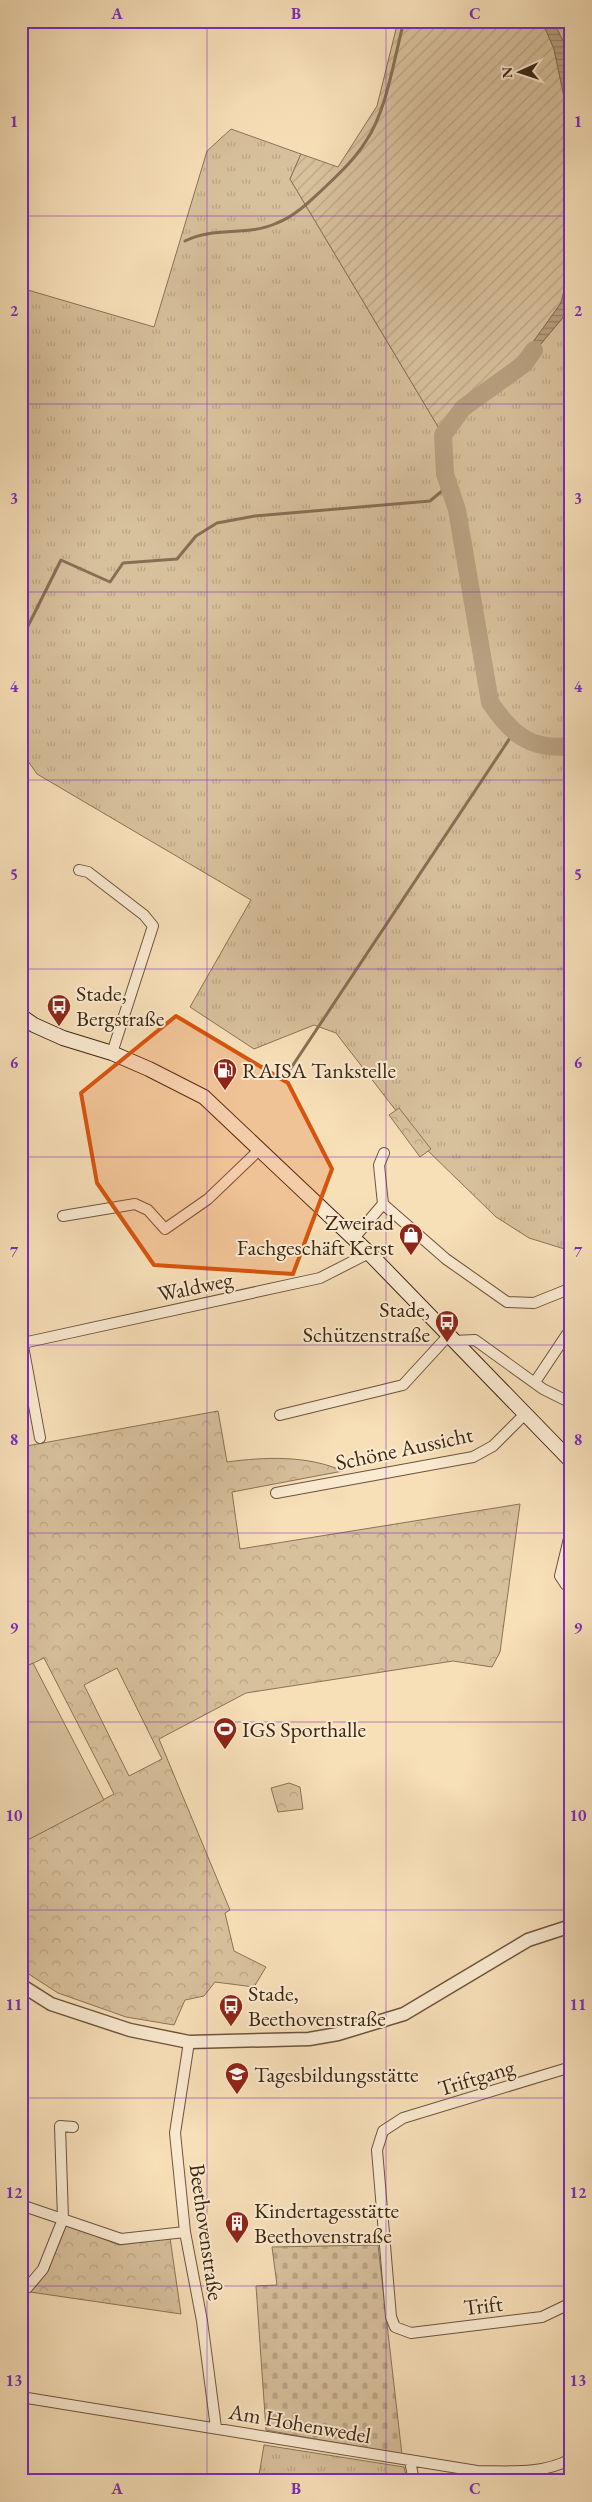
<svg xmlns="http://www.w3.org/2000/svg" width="592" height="2502" font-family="'EB Garamond',serif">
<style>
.grass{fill:url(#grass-tufts);stroke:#8a7357}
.forest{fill:url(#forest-crowns);stroke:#8a7357;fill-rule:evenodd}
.cemetery{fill:url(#cemetery-stones);stroke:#8a7357}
.garden{fill:url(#garden-furrows);stroke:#8a7357}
.pitch{fill:#d7c09c;stroke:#8a7357}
.water{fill:url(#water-rules);stroke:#876f54}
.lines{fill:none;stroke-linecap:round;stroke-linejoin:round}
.stream{stroke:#876f54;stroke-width:3}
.river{stroke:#b8a080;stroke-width:18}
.minor-casing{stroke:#6c543c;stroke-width:12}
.tertiary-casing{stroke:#6c543c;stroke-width:15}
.secondary-casing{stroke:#3d2612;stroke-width:16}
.minor{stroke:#faead1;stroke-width:10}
.tertiary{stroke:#faead1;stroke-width:12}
.secondary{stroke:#faead1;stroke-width:14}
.marked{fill:#d7540d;fill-opacity:0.2;stroke:#d7540d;stroke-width:4;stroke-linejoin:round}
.grid{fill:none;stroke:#7b2cbf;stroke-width:1;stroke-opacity:0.55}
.labels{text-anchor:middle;stroke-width:4;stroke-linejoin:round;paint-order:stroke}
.poi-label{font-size:22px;fill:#3d2612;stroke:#faead1;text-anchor:start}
.street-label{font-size:22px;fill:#3d2612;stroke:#faead1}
.neatline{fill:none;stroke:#7b2cbf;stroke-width:2}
.grid-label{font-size:16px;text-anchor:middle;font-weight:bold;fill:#7b2cbf}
</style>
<defs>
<pattern id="grass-tufts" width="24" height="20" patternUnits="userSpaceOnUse" patternTransform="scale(1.25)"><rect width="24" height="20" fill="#d7c09c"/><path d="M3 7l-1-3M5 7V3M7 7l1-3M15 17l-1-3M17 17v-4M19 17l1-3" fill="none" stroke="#b9a585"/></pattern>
<pattern id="forest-crowns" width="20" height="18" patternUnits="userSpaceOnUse" patternTransform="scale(1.25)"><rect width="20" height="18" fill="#d7c09c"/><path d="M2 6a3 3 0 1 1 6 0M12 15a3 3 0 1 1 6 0" fill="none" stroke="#b9a585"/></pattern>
<pattern id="cemetery-stones" width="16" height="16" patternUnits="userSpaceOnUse" patternTransform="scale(1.25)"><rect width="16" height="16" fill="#d7c09c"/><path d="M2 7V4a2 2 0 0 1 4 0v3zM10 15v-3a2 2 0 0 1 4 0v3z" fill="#b9a585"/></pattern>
<pattern id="garden-furrows" width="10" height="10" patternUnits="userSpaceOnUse" patternTransform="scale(1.25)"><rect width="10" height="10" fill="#d7c09c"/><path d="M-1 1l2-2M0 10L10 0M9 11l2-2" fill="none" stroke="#b9a585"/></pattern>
<pattern id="water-rules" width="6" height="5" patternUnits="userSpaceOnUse" patternTransform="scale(1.25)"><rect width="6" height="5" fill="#b8a080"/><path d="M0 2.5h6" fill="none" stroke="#978267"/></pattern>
</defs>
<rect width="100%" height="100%" fill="#f7dfb8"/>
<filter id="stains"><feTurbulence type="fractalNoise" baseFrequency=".004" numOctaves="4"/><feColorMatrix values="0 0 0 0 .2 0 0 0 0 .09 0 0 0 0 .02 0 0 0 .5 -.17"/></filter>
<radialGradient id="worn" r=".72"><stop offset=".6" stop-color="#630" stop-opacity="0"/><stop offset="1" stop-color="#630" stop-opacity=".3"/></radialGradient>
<path class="grass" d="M231,129L301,154L290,179L443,435L463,408L524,364L571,308V1251L529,1238L496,1217L424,1147L336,1033L314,1025L254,1049L190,1007L251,900L37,774L21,751V288L154,327L207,151Z
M264,2445L404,2467L407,2481H258Z"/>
<path class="forest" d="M553,21H571V44L562,39Z
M399,1108L431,1149L420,1157L389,1115Z
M218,1411L227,1462C265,1457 307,1455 343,1471L232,1492L240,1549L520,1504L500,1652L492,1667L453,1661L246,1693L159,1739L230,1910L225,1913L234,1951L266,1967L254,1987L215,1982L204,1996L185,2000L174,2025L126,2017L58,1993L21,1969V1843L114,1794L44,1658L21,1669V1447ZM117,1668L162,1759L129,1776L84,1685Z
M289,1783L300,1787L303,1809L278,1812L271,1788Z
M65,2224L119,2245L170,2238L181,2314L30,2292L48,2271Z"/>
<path class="cemetery" d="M378,2245L402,2455L266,2430L256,2286L277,2285L272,2247Z"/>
<path class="garden" d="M398,21H542L554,49L571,130V263L561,303L521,359L463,408L443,435L290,179L301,154L338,167L377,106Z"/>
<path class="pitch" d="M33,1663L104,1800L22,1843L21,1669Z"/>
<path class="water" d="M542,21H553L562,39L571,44V54L568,52L564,54L566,72H571V130L554,49Z
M571,263L570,309L524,364L463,408L521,359L561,303Z"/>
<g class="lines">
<path class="stream" d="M185,241C215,226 247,237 277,223C295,216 309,202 323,189C338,175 355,159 366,141C387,110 394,58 404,21
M21,640L61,560L110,582L123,563L177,559L196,536L217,523L255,516L430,501L449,485
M287,1074L514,732"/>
<path class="river" d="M534,350L524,364L463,408L443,435L445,474L457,510L490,702C511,734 531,751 571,746"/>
<g class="minor-casing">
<path id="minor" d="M79,870L88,872L144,915L153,926L112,1053
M383,1204L379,1165L384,1153
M63,1216L135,1204L148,1210L165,1229L208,1199L259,1150
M354,1238L383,1204L446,1259L507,1302L534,1303L569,1289
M21,1335L40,1438
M453,1341L475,1340L543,1389L571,1403
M23,1343L320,1278L369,1253
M535,1382L567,1334L571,1333
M21,1402L33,1400
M280,1415L403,1385L448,1336
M276,1493L473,1457L493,1446L525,1414
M571,1530L560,1576L566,1585L571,1587
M189,2042L175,2133L185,2232L202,2321L216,2428
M571,2067L403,2118L383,2131L377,2150L391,2317L395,2327L411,2333L542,2317L567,2305L571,2299
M21,2205L121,2239L185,2232
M21,2288H27L43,2269L63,2219L60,2126L73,2127
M21,2397L477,2471C510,2471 541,2475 571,2459
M410,2461L414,2481"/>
</g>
<g class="tertiary-casing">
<path id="tertiary" d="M21,1985L51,2004L130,2030L189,2042L309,2039L338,2034L404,2014L528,1940L571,1926"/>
</g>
<g class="secondary-casing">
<path id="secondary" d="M21,1016L34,1025L63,1038L112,1053L149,1069L204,1097L369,1253L571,1461"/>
</g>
<use href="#minor" class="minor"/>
<use href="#tertiary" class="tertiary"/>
<use href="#secondary" class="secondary"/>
</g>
<path class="marked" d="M176,1016L288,1083L332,1169L293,1274L154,1265L97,1183L81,1093Z"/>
<path class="grid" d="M207,21V2481M386,21V2481M21,216H571M21,404H571M21,592H571M21,780H571M21,969H571M21,1157H571M21,1345H571M21,1533H571M21,1722H571M21,1910H571M21,2098H571M21,2286H571"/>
<defs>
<g id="bus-pin" transform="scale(1.25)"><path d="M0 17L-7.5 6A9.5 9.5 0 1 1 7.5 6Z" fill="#8f2418" stroke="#faead1"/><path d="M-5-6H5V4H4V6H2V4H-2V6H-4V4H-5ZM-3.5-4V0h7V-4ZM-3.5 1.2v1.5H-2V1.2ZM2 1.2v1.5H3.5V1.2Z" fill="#fff"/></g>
<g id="fuel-pin" transform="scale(1.25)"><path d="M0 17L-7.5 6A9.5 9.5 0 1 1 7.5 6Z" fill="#8f2418" stroke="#faead1"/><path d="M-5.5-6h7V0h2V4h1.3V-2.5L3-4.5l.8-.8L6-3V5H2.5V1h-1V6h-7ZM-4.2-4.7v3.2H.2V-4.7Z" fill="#fff"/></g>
<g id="shop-pin" transform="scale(1.25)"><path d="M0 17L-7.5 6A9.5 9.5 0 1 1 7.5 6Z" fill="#8f2418" stroke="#faead1"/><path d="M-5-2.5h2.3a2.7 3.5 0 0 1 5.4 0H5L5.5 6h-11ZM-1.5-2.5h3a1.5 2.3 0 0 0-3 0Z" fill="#fff"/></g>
<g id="stadium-pin" transform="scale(1.25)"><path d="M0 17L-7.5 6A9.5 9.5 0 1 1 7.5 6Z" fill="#8f2418" stroke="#faead1"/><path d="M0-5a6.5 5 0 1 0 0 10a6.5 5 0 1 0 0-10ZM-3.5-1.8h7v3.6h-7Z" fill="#fff"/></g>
<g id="school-pin" transform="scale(1.25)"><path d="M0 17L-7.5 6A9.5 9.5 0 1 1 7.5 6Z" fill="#8f2418" stroke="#faead1"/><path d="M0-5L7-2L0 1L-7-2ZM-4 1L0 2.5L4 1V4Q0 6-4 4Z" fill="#fff"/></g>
<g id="building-pin" transform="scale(1.25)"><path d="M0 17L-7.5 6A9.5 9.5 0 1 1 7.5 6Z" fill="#8f2418" stroke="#faead1"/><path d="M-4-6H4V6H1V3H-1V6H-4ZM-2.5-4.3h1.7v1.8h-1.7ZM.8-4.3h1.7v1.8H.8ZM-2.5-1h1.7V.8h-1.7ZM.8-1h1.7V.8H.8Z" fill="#fff"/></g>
</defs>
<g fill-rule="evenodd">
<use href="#bus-pin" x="59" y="1006"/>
<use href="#fuel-pin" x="225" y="1070"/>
<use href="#shop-pin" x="411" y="1235"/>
<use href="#bus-pin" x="447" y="1322"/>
<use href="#stadium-pin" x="225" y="1729"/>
<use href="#bus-pin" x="231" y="2006"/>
<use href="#school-pin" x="237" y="2074"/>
<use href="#building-pin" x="237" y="2223"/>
</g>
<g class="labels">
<g class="poi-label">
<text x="76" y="1001">Stade,<tspan x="76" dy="25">Bergstraße</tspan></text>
<text x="242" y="1078">RAISA Tankstelle</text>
<text x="394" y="1230" text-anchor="end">Zweirad<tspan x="394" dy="25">Fachgeschäft Kerst</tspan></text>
<text x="430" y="1317" text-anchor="end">Stade,<tspan x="430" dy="25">Schützenstraße</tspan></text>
<text x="242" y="1737">IGS Sporthalle</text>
<text x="248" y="2001">Stade,<tspan x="248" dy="25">Beethovenstraße</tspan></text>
<text x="254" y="2082">Tagesbildungsstätte</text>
<text x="254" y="2218">Kindertagesstätte<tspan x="254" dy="25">Beethovenstraße</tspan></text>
</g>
<g class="street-label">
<text transform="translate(195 1286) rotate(-12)" y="8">Waldweg</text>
<text transform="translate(404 1448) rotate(-12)" y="8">Schöne Aussicht</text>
<text transform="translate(476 2077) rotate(-17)" y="8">Triftgang</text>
<text transform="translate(207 2232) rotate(82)" y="8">Beethovenstraße</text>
<text transform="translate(483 2305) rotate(-7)" y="8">Trift</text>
<text transform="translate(300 2423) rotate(10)" y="8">Am Hohenwedel</text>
</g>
</g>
<rect width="592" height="2502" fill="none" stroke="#f7dfb8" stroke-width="55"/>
<g transform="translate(520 72) rotate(267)" stroke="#faead1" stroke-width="4" paint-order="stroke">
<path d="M0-4L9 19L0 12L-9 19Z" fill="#3d2612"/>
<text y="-8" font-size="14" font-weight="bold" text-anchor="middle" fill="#3d2612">N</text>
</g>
<rect x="28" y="28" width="536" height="2446" class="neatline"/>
<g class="grid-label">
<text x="117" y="19">A</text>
<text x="296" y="19">B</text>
<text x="475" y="19">C</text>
<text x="14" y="127">1</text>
<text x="578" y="127">1</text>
<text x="14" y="316">2</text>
<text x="578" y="316">2</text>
<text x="14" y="504">3</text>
<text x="578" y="504">3</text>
<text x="14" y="692">4</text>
<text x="578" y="692">4</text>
<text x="14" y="880">5</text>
<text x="578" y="880">5</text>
<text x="14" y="1068">6</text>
<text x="578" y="1068">6</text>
<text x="14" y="1257">7</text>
<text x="578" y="1257">7</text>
<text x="14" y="1445">8</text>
<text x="578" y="1445">8</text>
<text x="14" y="1633">9</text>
<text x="578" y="1633">9</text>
<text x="14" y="1821">10</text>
<text x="578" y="1821">10</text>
<text x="14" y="2010">11</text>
<text x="578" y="2010">11</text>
<text x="14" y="2198">12</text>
<text x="578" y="2198">12</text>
<text x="14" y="2386">13</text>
<text x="578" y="2386">13</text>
<text x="117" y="2494">A</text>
<text x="296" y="2494">B</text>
<text x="475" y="2494">C</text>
</g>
<rect width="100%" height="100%" filter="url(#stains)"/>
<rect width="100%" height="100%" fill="url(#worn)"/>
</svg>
